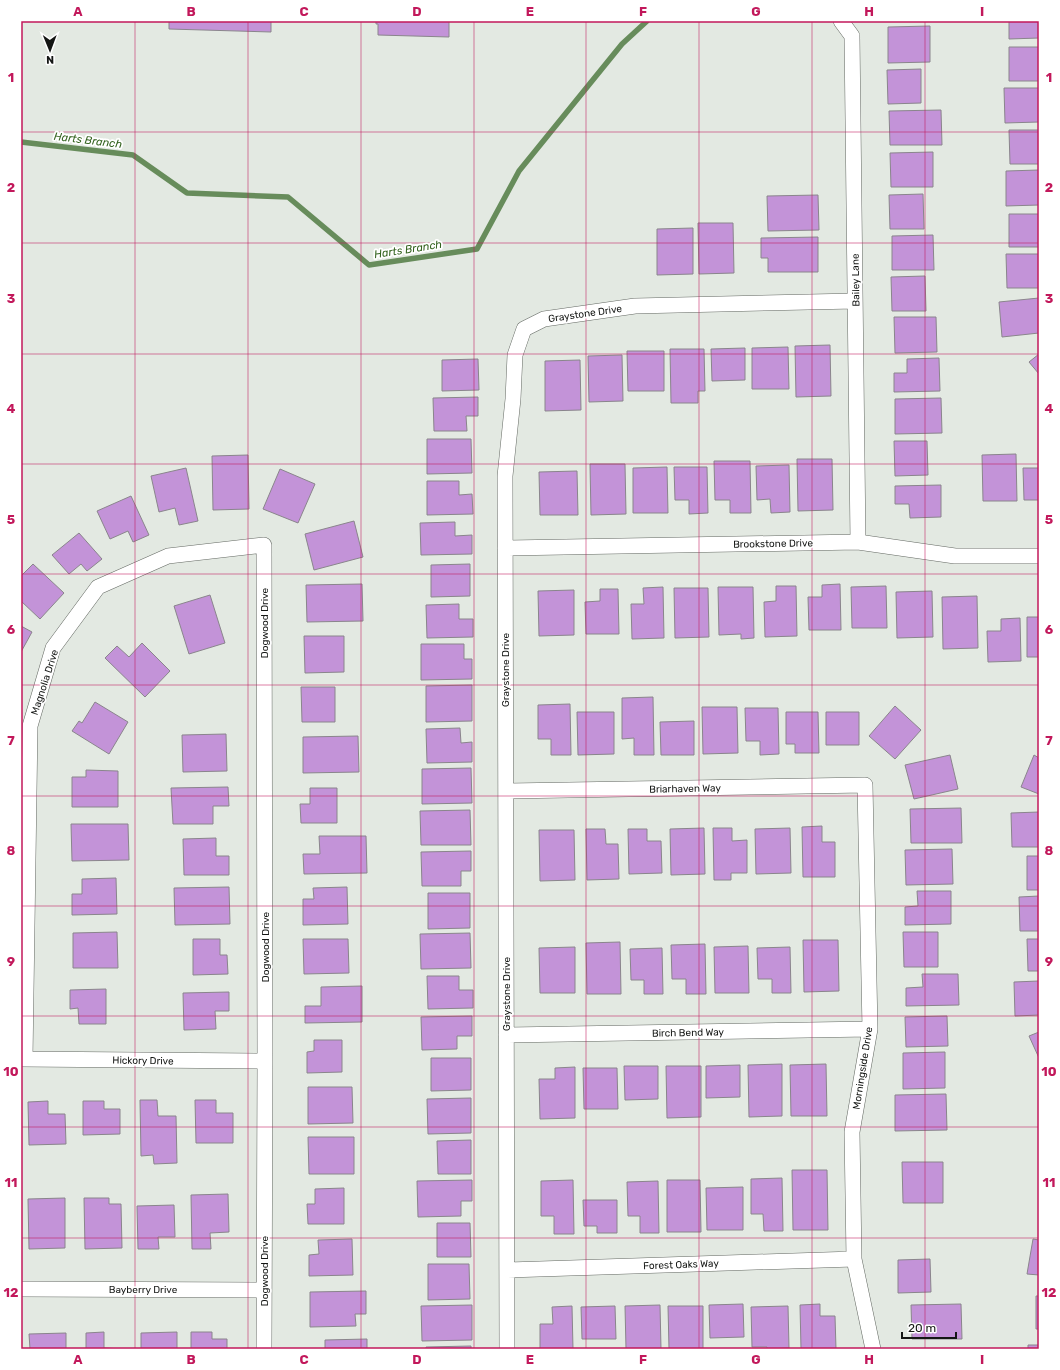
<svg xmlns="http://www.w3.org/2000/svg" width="1060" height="1370" font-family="Rubik,sans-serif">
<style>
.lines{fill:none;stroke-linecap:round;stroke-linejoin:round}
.stream{stroke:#678c5b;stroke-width:5.5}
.building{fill:#c393d8;stroke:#8a858c}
.street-casing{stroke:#646963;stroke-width:16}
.street{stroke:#fff;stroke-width:15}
.grid{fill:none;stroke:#c2185b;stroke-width:1;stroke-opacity:0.55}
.labels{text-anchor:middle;stroke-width:3.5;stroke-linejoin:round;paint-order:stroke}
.street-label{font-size:10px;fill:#141614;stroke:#fff}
.water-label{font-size:11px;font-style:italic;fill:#32621d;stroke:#fff}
.neatline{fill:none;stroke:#c2185b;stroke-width:1.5}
.grid-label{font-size:13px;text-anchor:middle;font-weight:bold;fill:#c2185b}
</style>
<rect width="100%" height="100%" fill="#e3e9e2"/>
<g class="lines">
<path class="stream" d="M21,142L133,155L187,193L288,197L369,265L477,249L519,171L622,44L647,21"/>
</g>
<path class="building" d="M169,21H271V32L169,29Z
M376,21H449V37L378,35V24H376Z
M1009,21H1039V38L1009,39Z
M930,26V62L888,63V27Z
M1009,47H1039V81H1009Z
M921,69V103L888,104L887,70Z
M1004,88H1039V122L1005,123Z
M941,110L942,145H890L889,111Z
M1009,130H1039V164H1010Z
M933,152V187H891L890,153Z
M1039,170V205L1006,206V171Z
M923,194L924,229H890L889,195Z
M818,195L819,230L768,231L767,196Z
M1009,214H1039V247H1009Z
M698,223H733L734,273L699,274Z
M693,228V274L657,275V229Z
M933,235L934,270H892V236Z
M818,237V272H768V258H761V238Z
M1006,254H1039V288H1007Z
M925,276L926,311H892L891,277Z
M1039,298V333L1002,337L999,302Z
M894,317H936L937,352L895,353Z
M830,345L831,396L796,397L795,346Z
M788,347L789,389H752V348Z
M745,348V380L712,381L711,349Z
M670,349H704L705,391H698V403H671Z
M627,351H664V391H628Z
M1039,354V374L1029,362Z
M622,355L623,401L589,402L588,356Z
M939,358L940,391L894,392V373H907V359Z
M478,359L479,390L442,391V360Z
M580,360L581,410L545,411V361Z
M478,397V416H466L467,431H434L433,398Z
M941,398L942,433L895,434V399Z
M427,439H471L472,473L427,474Z
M894,441H927L928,475L895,476Z
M1016,454L1017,501H983L982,455Z
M248,455L249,509L213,510L212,456Z
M797,459H832L833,510L798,511Z
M714,461H750L751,513H730V500H715Z
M590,464H625L626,514L591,515Z
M789,465L790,512L771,513L770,499L757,500L756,466Z
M667,467L668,513H633V468Z
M674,467H707L708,513L689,514V500H675Z
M186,468L198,521L179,525L175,508L159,512L151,476Z
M1023,468H1039V500H1024Z
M280,469L315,484L298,523L263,509Z
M577,471L578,515H540L539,472Z
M427,481H459V495L472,494L473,514L427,515Z
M941,485V517L910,518L909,504H895V486Z
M131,496L149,535L133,542L128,531L110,539L97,511Z
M354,521L363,557L314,570L305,534Z
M455,522V536L472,535V554L421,555L420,523Z
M79,533L102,559L87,571L81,564L69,574L52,555Z
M33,564L64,593L40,619L21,601V576Z
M470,564V596L431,597V565Z
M362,584L363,621L307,622L306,585Z
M840,584L841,630H809L808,597H822V585Z
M776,586H796L797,636L765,637L764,602L776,601Z
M886,586L887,628H852L851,587Z
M663,587L664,638L632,639L631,604H644L643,588Z
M718,587H753L754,638L741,639V634L719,635Z
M674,588H708L709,637L675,638Z
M600,589H618L619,634H586L585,602L600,601Z
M574,590V635L539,636L538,591Z
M932,591L933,637L897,638L896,592Z
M210,595L225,643L189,654L174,606Z
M977,596L978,648L943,649L942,597Z
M459,604V619H473V637L427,638L426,605Z
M1027,617H1039V657H1027Z
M1020,618L1021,661L988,662L987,631H1001V619Z
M21,626L32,632L21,652Z
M304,636H344V672L305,673Z
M142,643L170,671L145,697L105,658L117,646L129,657Z
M421,644H464V659H472V679L421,680Z
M472,685V721L426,722V686Z
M301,687H335V722H302Z
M653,697L654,755H634V738L622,739V698Z
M95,702L128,722L109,754L72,731L79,721L82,723Z
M570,704L571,755H551V739H538V705Z
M895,706L921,730L895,759L869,736Z
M702,707H737L738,753L703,754Z
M745,708H778L779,754L760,755V741H746Z
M577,712H614V754L578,755Z
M786,712H818L819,753H795V744H786Z
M826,712H859V745H826Z
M694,721V755H661L660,722Z
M460,728L461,743L472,742V762L427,763L426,729Z
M226,734L227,771L183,772L182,735Z
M358,736L359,772L303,773V737Z
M950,755L958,789L914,799L905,765Z
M1034,755L1039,758V794L1021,787Z
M471,768L472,803L422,804V769Z
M86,770L118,771V807H72V777H86Z
M228,787L229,806H213V824H173L171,788Z
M310,788H337V823H301L300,804H310Z
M961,808L962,843H911L910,809Z
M470,810L471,845H421L420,811Z
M1039,812V847H1012L1011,813Z
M71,824H128L129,860L72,861Z
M822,826V842H835V877H803L802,827Z
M704,828L705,874L671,875L670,829Z
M713,828H732V841L747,840V873H731V880H714Z
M790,828L791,873L756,874L755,829Z
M586,829H605L606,844H618L619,879L587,880Z
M628,829H647V841H661L662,873L629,874Z
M539,830H574L575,880L540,881Z
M319,836H366L367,873L304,874L303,854H320Z
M216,838V856H229V875H184L183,839Z
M952,849L953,884L906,885L905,850Z
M471,851V871H461V886H422L421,852Z
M1027,856H1039V890H1027Z
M116,878L117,914L72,915V894H82V879Z
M229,887L230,924L175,925L174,888Z
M347,887L348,924L303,925V899H314L313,888Z
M917,891H951V924L905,925V907L918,906Z
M428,893H470V928L428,929Z
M1039,896V931H1020L1019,897Z
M117,932L118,968H73V933Z
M903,932H938V967H904Z
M470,933L471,968L421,969L420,934Z
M193,939H220V955H227L228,974L193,975Z
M303,939H348L349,973L304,974Z
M1027,939H1039V971H1028Z
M803,940H838L839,991L804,992Z
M620,942L621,994H587L586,943Z
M705,944L706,994H686V979H672L671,945Z
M748,946L749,993H715L714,947Z
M575,947V993H540L539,948Z
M790,947L791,993H772V979H758L757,948Z
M662,948L663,994H644V980H631L630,949Z
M922,974H958L959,1005L906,1006V988L923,987Z
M427,976H459V990H473V1008L428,1009Z
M1039,981V1015L1015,1016L1014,982Z
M362,986V1022L305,1023V1006H321V987Z
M106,989V1024H79L78,1008L70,1009V990Z
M229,992V1011H215L216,1029L184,1030L183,993Z
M472,1016V1036H457V1049L422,1050L421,1017Z
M947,1016L948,1046L906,1047L905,1017Z
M1039,1032V1058L1029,1036Z
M314,1040H342V1072L307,1073V1052L314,1051Z
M945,1052V1088L903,1089V1053Z
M431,1058H471V1090L431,1091Z
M782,1064V1116L749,1117L748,1065Z
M826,1064L827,1116H791L790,1065Z
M740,1065V1097L706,1098V1066Z
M624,1066H658V1099L625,1100Z
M666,1066H701V1117L667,1118Z
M575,1067V1118L540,1119L539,1079H555V1068Z
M583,1068H617L618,1109H584Z
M308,1087H352L353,1123L308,1124Z
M946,1094L947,1130L895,1131V1095Z
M471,1098V1133L428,1134L427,1099Z
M140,1100H157L158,1116H176L177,1163L154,1164L153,1155L141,1156Z
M195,1100H216V1113H233V1143H196Z
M48,1101V1114H65L66,1144L29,1145L28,1102Z
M83,1101H104V1109H120V1134L83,1135Z
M308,1137H354V1174H309Z
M471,1140V1174H438L437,1141Z
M902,1162H943V1203H903Z
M792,1170H827L828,1230H793Z
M782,1178L783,1231H764L763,1214H751V1179Z
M472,1180V1201H461V1216L418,1217L417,1181Z
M573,1180L574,1234H554V1216H541V1181Z
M667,1180H700L701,1232H667Z
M658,1181L659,1233H640V1216H628L627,1182Z
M743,1187V1230H707L706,1188Z
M344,1188V1224H308L307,1204H315V1189Z
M228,1194L229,1232L210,1233L211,1249H192L191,1195Z
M65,1198V1248L29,1249L28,1199Z
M84,1198H109V1204H121L122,1248L85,1249Z
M583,1200H617V1233H597V1226H584Z
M174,1205L175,1237H158L159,1249H138L137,1206Z
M437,1223H470L471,1257H437Z
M352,1239L353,1275L309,1276V1255L319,1254L318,1240Z
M1033,1239L1039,1240V1275L1027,1274Z
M930,1259L931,1292L898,1293V1260Z
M428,1264H469L470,1299L428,1300Z
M366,1291V1314H355L356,1326L310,1327V1292Z
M1036,1296H1039V1329H1036Z
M743,1304L744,1337L710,1338L709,1305Z
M820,1304V1316H835L836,1349H801L800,1305Z
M961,1304L962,1339H912L911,1305Z
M472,1305V1340L422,1341L421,1306Z
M660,1305L661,1349H626L625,1306Z
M572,1306L573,1349H540V1324H553L552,1307Z
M615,1306L616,1339H582L581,1307Z
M668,1306H703V1349H669Z
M788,1306L789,1348L767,1349V1347H752L751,1307Z
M104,1332V1348L122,1349H86V1333Z
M177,1332V1349H141V1333Z
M191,1332H212V1339H227V1349H191Z
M66,1333V1349H30L29,1334Z
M367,1339V1349H325V1340Z
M1028,1345H1039V1349H1028Z
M471,1346V1349H426V1347Z"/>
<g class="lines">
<g class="street-casing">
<path id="street" d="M841,21L852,36L858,542
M505,548L858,542L955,556H1039
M506,791L865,785L870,1029L852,1132L854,1259L873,1349
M506,1035L870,1029
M21,1059L265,1061
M25,1059L30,726L53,648L98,587L168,556L264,545L265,1061L264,1349
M507,1270L854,1259
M21,1289L264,1290
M507,1349L505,476L513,399L515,355L524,329L544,319L635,306L855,301"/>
</g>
<use href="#street" class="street"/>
</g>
<path class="grid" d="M135,21V1349M248,21V1349M361,21V1349M474,21V1349M586,21V1349M699,21V1349M812,21V1349M925,21V1349M21,132H1039M21,243H1039M21,354H1039M21,464H1039M21,574H1039M21,685H1039M21,796H1039M21,906H1039M21,1016H1039M21,1127H1039M21,1238H1039"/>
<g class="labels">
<g class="street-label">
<text transform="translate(855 280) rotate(-91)" y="4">Bailey Lane</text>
<text transform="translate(585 313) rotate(-8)" y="4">Graystone Drive</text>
<text transform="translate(773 543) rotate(-1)" y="4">Brookstone Drive</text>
<text transform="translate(264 623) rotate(-90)" y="4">Dogwood Drive</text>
<text transform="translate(505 670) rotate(-90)" y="4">Graystone Drive</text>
<text transform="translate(44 682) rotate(-72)" y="4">Magnolia Drive</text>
<text transform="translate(685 788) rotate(-1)" y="4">Briarhaven Way</text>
<text transform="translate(265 947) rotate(-90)" y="4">Dogwood Drive</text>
<text transform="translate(506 994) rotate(-90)" y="4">Graystone Drive</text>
<text transform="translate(688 1032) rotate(-1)" y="4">Birch Bend Way</text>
<text transform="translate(143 1060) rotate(1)" y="4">Hickory Drive</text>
<text transform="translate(862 1068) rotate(-81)" y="4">Morningside Drive</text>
<text transform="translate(681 1264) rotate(-2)" y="4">Forest Oaks Way</text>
<text transform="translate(264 1271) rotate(-90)" y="4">Dogwood Drive</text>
<text x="143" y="1293">Bayberry Drive</text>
</g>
<g class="water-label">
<text transform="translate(88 140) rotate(7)" y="4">Harts Branch</text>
<text transform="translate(408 249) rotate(-9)" y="4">Harts Branch</text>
</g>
</g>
<rect width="1060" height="1370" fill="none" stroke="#ffffff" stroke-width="44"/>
<g transform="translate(50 50) rotate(179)" stroke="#ffffff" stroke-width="3" paint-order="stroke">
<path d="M0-3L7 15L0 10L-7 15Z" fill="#141614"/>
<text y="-6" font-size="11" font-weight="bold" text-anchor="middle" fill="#141614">N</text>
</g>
<path d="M902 1332v6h54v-6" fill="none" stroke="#141614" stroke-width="2"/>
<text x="908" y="1332" font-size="12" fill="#141614" stroke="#ffffff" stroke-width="3" paint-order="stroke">20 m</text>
<rect x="22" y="22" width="1016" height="1326" class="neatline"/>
<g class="grid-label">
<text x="78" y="16">A</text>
<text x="191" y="16">B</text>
<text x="304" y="16">C</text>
<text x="417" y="16">D</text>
<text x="530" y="16">E</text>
<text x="643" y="16">F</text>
<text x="756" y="16">G</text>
<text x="869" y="16">H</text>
<text x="982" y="16">I</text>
<text x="11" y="82">1</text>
<text x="1049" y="82">1</text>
<text x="11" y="192">2</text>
<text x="1049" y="192">2</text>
<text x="11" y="303">3</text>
<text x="1049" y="303">3</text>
<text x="11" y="413">4</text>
<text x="1049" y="413">4</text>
<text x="11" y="524">5</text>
<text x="1049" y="524">5</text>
<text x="11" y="634">6</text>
<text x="1049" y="634">6</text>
<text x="11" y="745">7</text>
<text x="1049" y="745">7</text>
<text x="11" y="855">8</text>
<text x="1049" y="855">8</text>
<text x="11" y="966">9</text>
<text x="1049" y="966">9</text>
<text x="11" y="1076">10</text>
<text x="1049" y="1076">10</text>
<text x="11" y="1187">11</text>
<text x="1049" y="1187">11</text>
<text x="11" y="1297">12</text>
<text x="1049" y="1297">12</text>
<text x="78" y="1364">A</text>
<text x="191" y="1364">B</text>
<text x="304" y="1364">C</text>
<text x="417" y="1364">D</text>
<text x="530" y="1364">E</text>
<text x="643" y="1364">F</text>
<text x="756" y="1364">G</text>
<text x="869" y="1364">H</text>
<text x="982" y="1364">I</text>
</g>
</svg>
